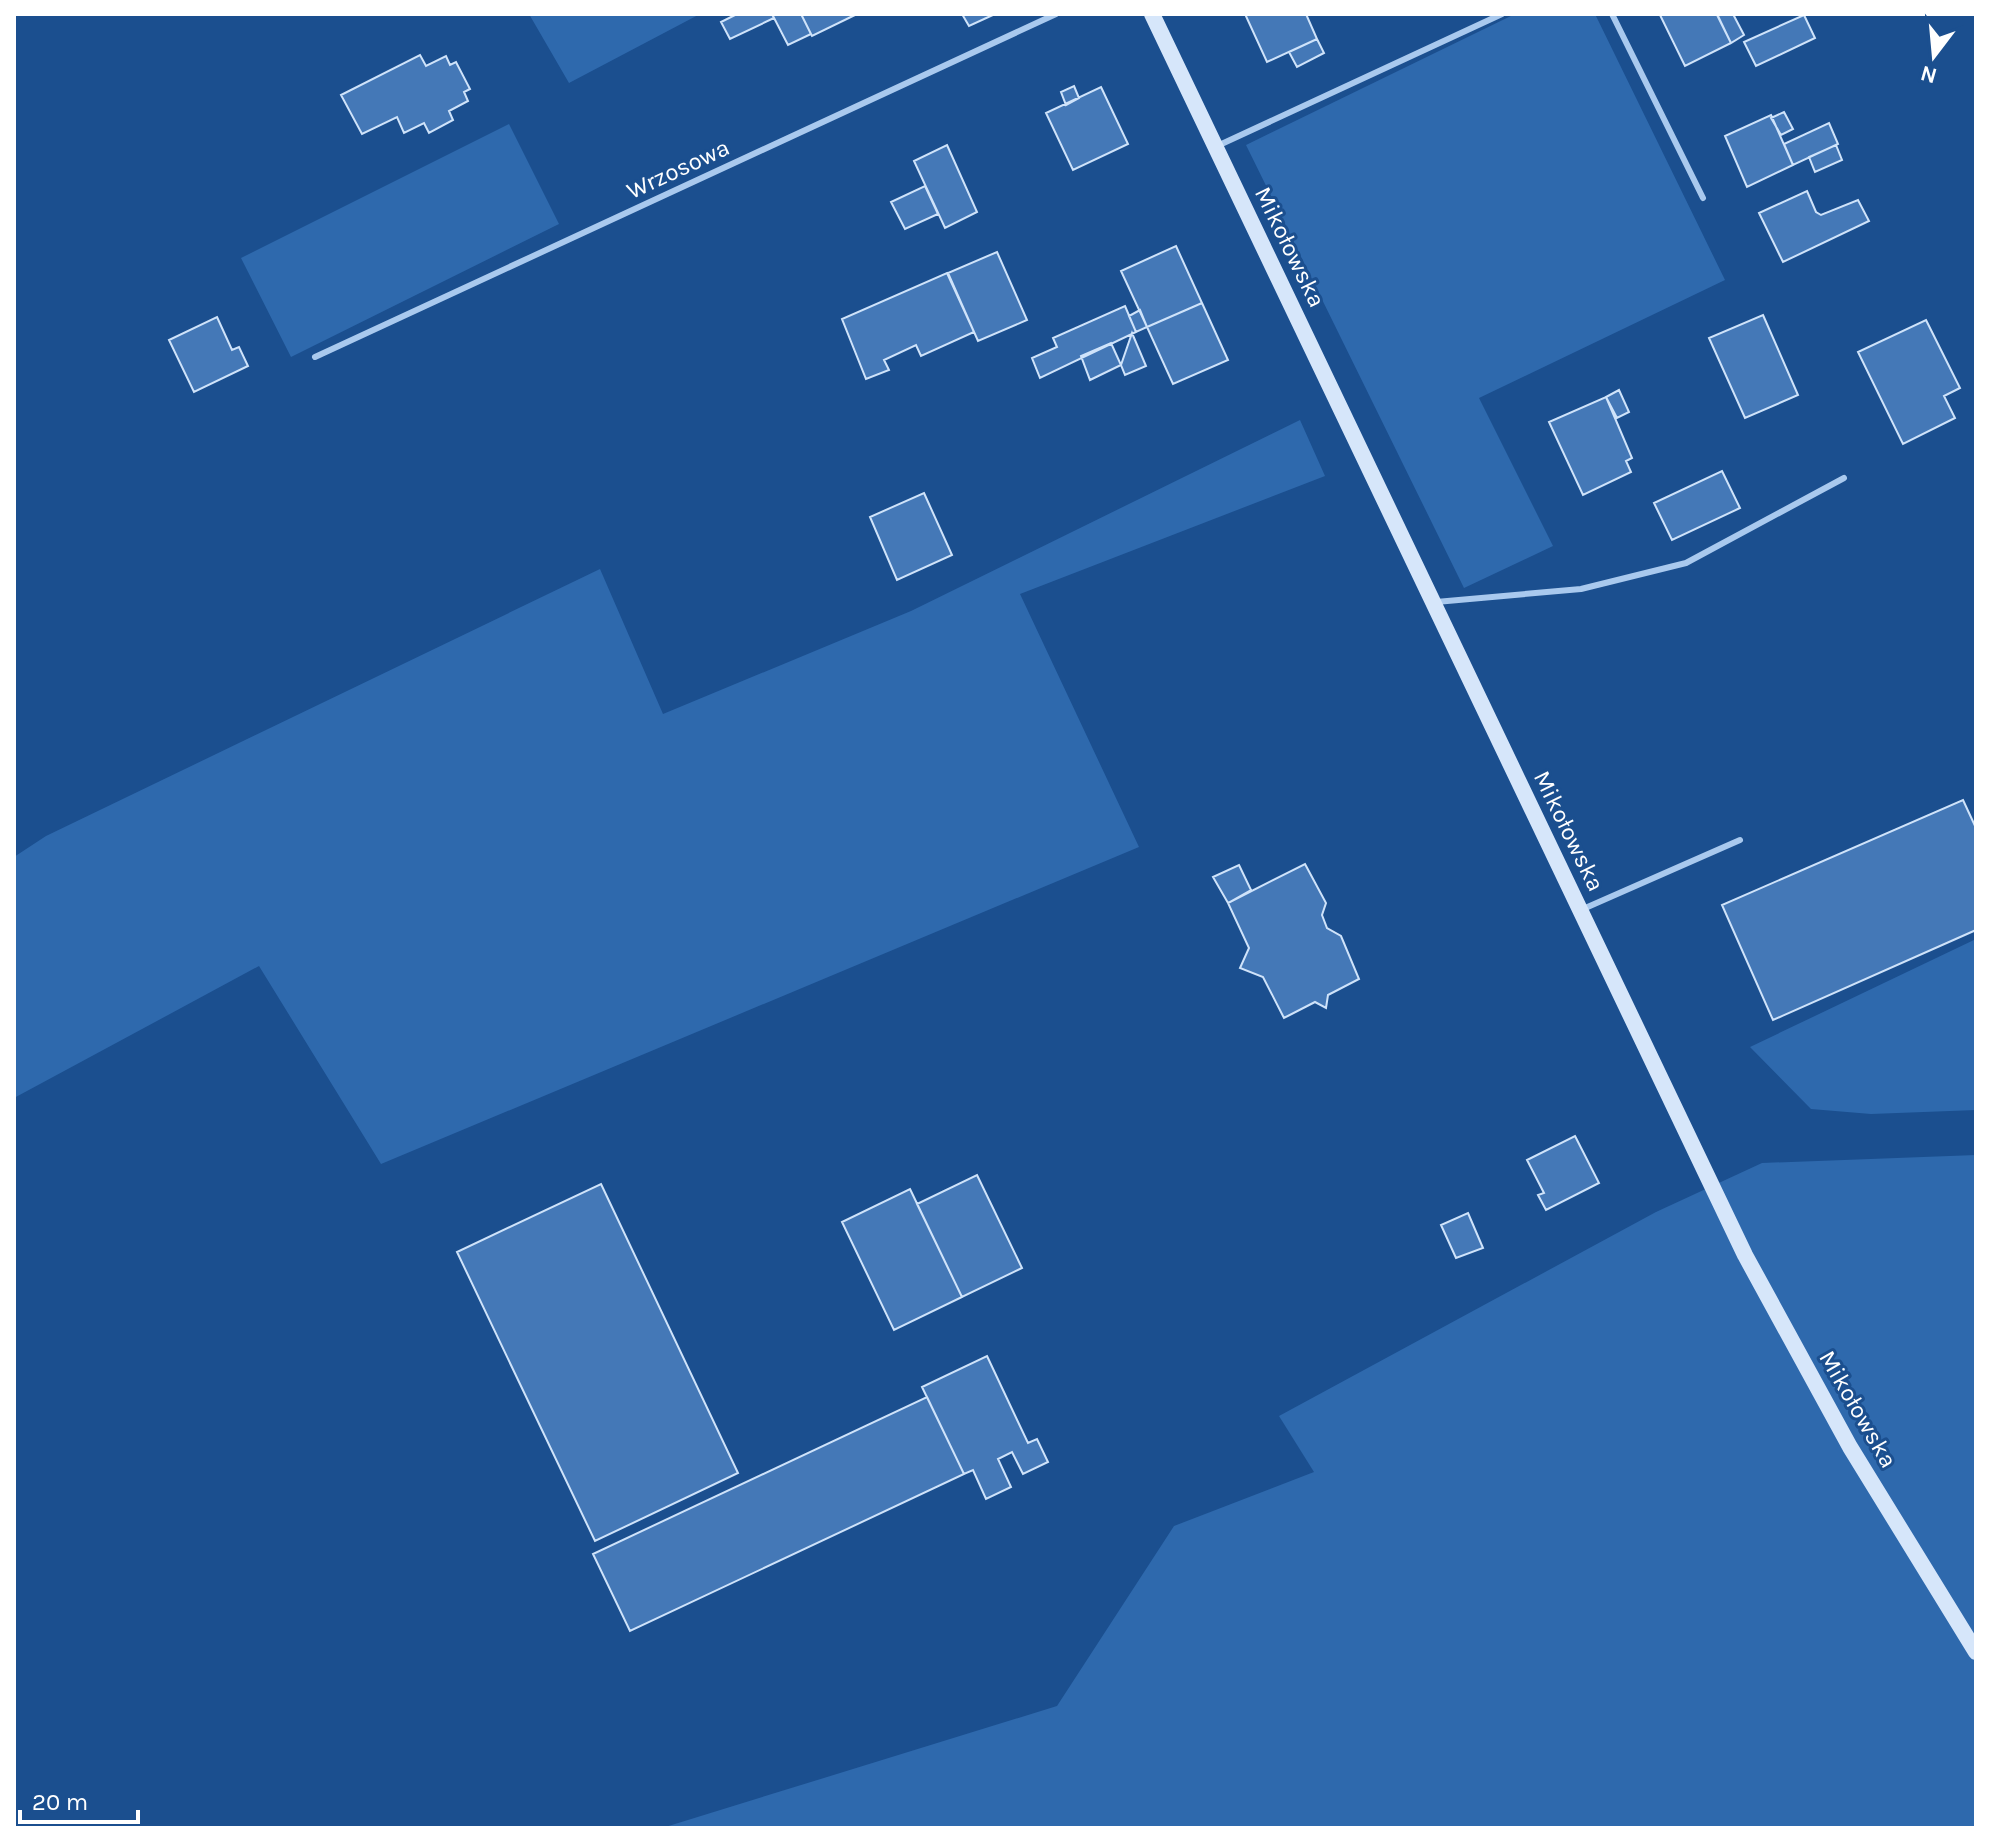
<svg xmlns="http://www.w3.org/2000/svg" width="1990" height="1842" font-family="Karla,sans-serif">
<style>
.green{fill:#2e69ad}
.building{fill:#4478b7;stroke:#cfe3fa;stroke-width:2}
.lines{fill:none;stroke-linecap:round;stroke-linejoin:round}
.service{stroke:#a9c9ee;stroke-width:6}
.secondary{stroke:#d6e6fa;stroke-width:16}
.labels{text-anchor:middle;stroke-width:6;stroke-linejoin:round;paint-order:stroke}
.street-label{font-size:24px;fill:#fff;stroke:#1b4f8f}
</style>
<rect width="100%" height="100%" fill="#1b4f8f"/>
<path class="green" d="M529,14H700L569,83Z
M1515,14H1595L1725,280L1479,398L1553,546L1464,588L1246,145Z
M509,124L559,224L291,357L241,258Z
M1300,420L1325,476L1020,594L1139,847L381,1164L259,966L14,1098V857L46,836L600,569L663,714L911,611Z
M1976,939V1110L1871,1114L1811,1109L1750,1047Z
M1976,1155V1828H662L1057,1706L1174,1526L1314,1472L1279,1416L1656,1212L1762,1163Z"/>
<path class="building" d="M737,14H772L774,18L730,39L721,22Z
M772,14H801L811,34L788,45Z
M801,14H857L812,36Z
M962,14H995L969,26Z
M1245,14H1306L1317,39L1267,62Z
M1717,14L1731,43L1685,66L1660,15Z
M1733,14L1744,35L1731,43L1717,15Z
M1804,15L1815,38L1756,66L1744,42Z
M1317,39L1324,53L1297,67L1289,52Z
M420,55L426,66L446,56L450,65L456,62L470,89L464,92L468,101L449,111L453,120L429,133L424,123L404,133L397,117L362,134L341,95Z
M1074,86L1079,98L1066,105L1061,92Z
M1101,87L1128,144L1073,170L1046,113Z
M1784,112L1793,129L1781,135L1771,118Z
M1771,115L1793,165L1747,187L1725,136Z
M1829,123L1838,144L1793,165L1784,144Z
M947,145L977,212L945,228L914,161Z
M1836,145L1842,160L1815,172L1809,157Z
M925,186L938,214L905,229L891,202Z
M1807,191L1816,212L1821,215L1858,200L1869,221L1783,262L1759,213Z
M1176,246L1202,303L1147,327L1121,271Z
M997,252L1027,320L978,341L948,273Z
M947,273L974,332L921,356L916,345L884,360L889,370L866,379L842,319Z
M1202,303L1228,360L1173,384L1147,327Z
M1125,306L1136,332L1040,378L1032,358L1057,347L1053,338Z
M1140,310L1147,327L1136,332L1129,316Z
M1763,315L1798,395L1745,418L1709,338Z
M217,317L232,350L239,347L248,366L194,392L169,340Z
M1926,320L1960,388L1944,396L1955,418L1903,444L1858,352Z
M1132,333L1146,366L1125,375L1121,365Z
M1111,343L1121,365L1090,380L1081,356Z
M1619,390L1629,412L1617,418L1606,397Z
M1606,397L1632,458L1626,461L1631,472L1583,495L1549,422Z
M1722,471L1740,508L1672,540L1654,503Z
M924,493L952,555L897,580L870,517Z
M1963,800L1976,828V930L1773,1020L1722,905Z
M1305,864L1326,903L1322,915L1327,928L1341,936L1359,979L1328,995L1326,1008L1315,1002L1284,1018L1263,977L1240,968L1249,948L1228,903Z
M1239,865L1251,890L1228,903L1213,877Z
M1575,1136L1599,1183L1546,1210L1538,1195L1544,1193L1527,1160Z
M977,1175L1022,1268L962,1297L917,1204Z
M601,1184L738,1473L595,1541L457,1252Z
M910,1189L962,1297L894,1330L842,1222Z
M1468,1213L1483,1248L1456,1258L1441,1225Z
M987,1356L1028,1443L1037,1439L1048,1462L1023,1474L1012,1452L998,1459L1011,1487L986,1499L973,1470L964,1474L922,1387Z
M927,1397L964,1474L630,1631L593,1554Z"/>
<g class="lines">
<path class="service" d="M1612,14L1703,198
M1215,147L1502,14
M315,357L1056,14
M1436,602L1581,589L1686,563L1844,478
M1583,909L1740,840"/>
<path class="secondary" d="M1152,14L1745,1255L1850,1447L1976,1652"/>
</g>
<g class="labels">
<g class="street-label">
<text transform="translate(678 169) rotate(-25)" y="8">Wrzosowa</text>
<text transform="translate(1290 247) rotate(64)" y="8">Mikołowska</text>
<text transform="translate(1569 831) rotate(64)" y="8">Mikołowska</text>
<text transform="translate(1858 1409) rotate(60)" y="8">Mikołowska</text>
</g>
</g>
<rect width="1990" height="1842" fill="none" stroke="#ffffff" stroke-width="32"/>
<g transform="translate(1934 56) rotate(196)" stroke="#1b4f8f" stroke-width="6" paint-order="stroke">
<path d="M0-6L14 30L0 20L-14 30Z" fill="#ffffff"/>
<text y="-12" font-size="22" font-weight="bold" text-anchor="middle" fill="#ffffff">N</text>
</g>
<path d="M20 1810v12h118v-12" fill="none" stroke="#ffffff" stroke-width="4"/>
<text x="32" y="1810" font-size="24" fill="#ffffff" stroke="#1b4f8f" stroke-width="6" paint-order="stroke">20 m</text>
</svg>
